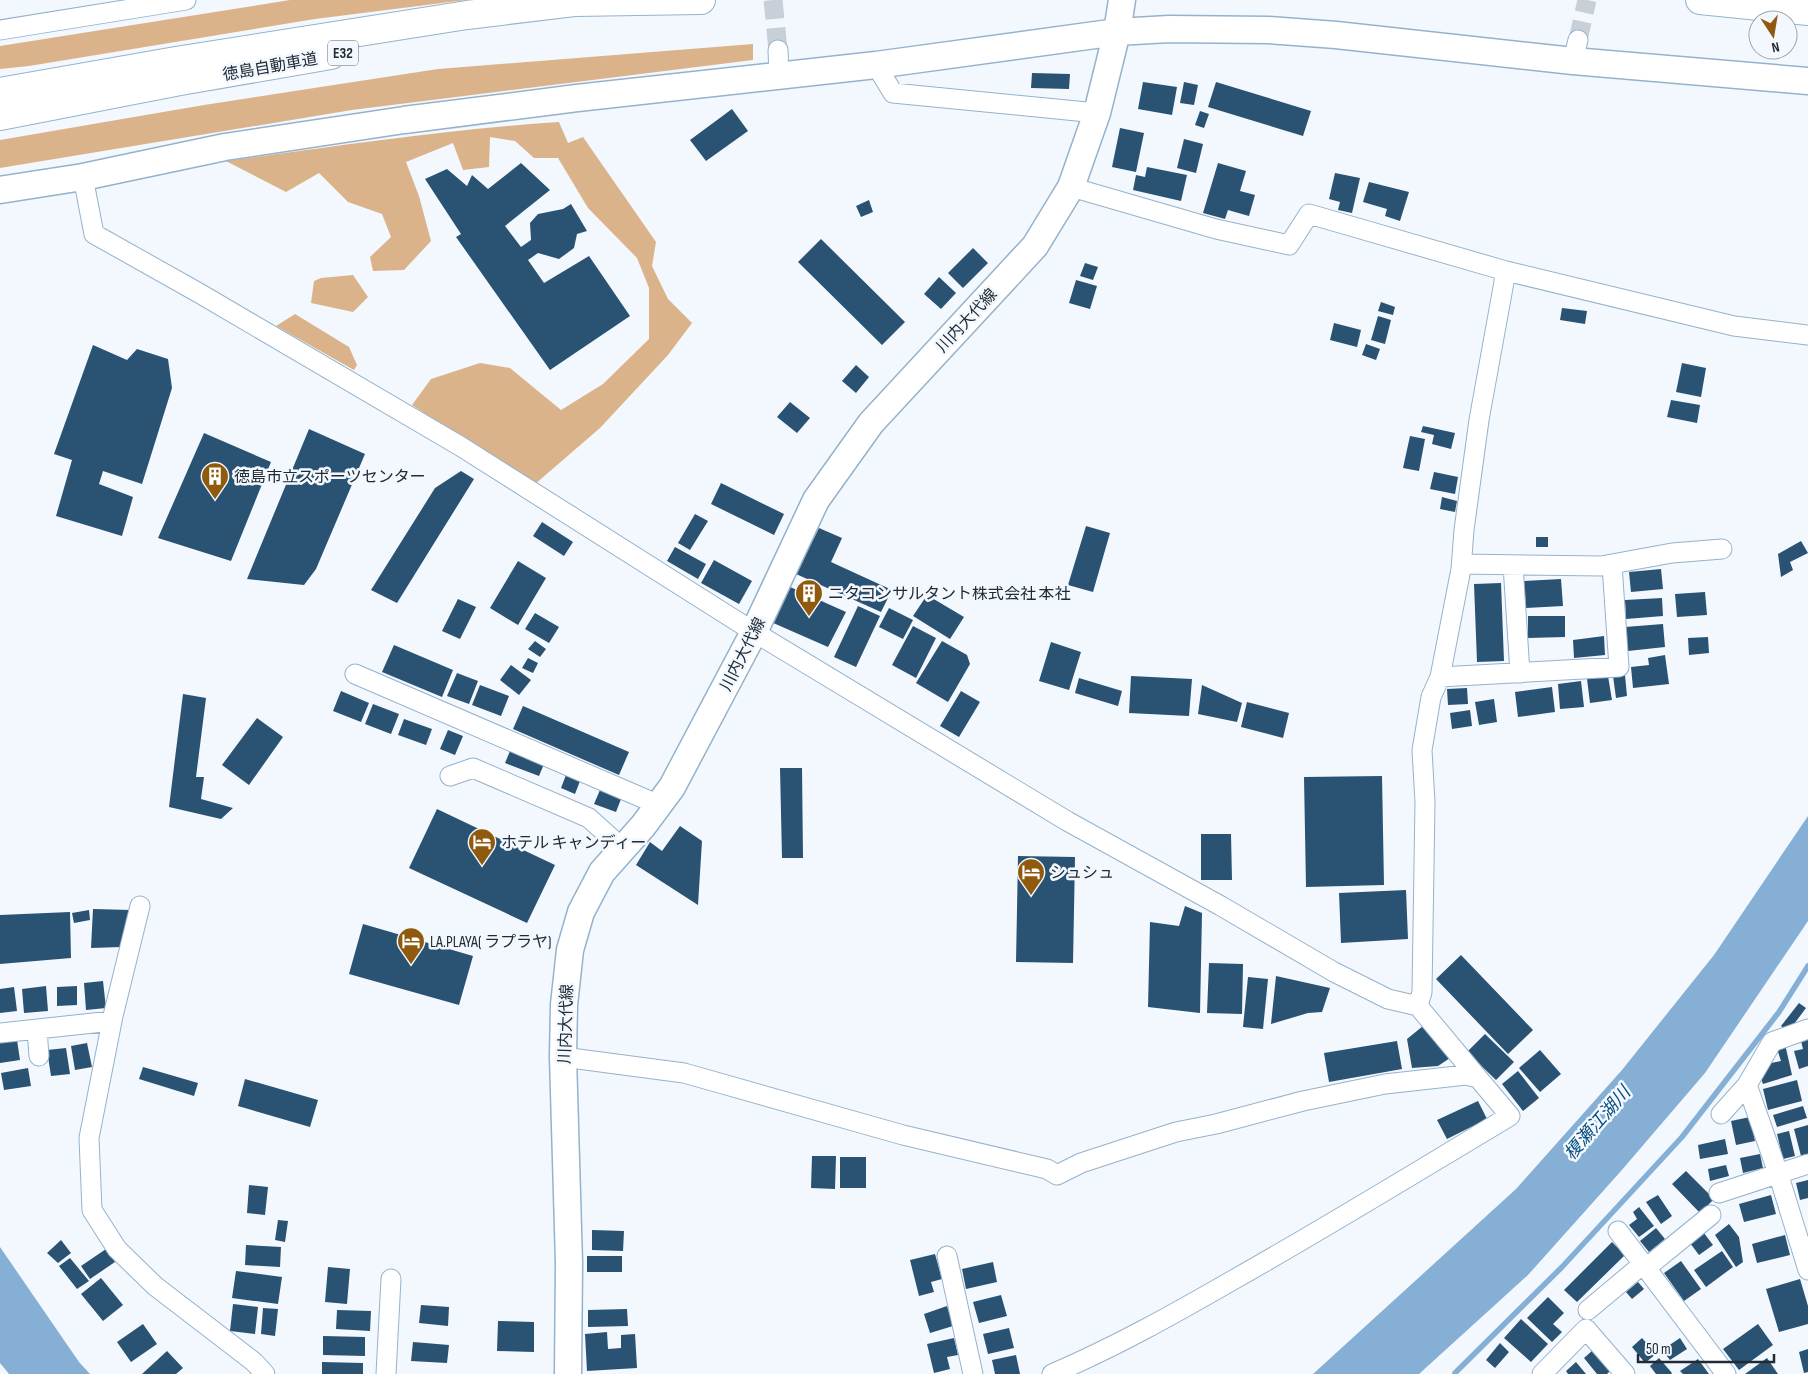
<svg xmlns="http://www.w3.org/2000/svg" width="1808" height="1374" font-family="'Sofia Sans Condensed','Noto Sans JP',sans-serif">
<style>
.forest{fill:#dbb38a}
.water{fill:#85afd5}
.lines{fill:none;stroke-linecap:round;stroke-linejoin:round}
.stream{stroke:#85afd5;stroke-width:5.5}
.building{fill:#2a5273}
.street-tunnel{stroke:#c8cfd6;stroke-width:19;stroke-dasharray:19 9;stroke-linecap:butt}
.street-casing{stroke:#95b2cc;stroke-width:21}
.secondary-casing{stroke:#95b2cc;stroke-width:29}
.highway-casing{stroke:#95b2cc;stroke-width:30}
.street{stroke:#fff;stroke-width:19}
.secondary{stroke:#fff;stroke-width:26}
.highway{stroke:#fff;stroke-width:28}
.labels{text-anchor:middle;stroke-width:5;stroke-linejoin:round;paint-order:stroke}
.shield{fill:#f2f8fe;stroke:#5f6871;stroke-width:1}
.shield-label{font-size:15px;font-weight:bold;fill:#202b35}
.street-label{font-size:16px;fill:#202b35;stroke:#f2f8fe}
.poi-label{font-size:16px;fill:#202b35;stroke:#f2f8fe;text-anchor:start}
.water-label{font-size:18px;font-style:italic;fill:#074e7e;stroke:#f2f8fe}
</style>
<rect width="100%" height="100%" fill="#f2f8fe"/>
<path class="forest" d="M290,0H466L315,19L29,66L0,69V46Z
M753,44V60L352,110L0,168V140L204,105L438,69Z
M559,122L568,143L583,137L656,242L652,266L668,299L692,323L668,355L600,428L534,485L412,405L431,379L480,363L510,368L561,410L603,384L649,339V288L637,258L588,208L558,158H534L515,141L490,137L489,167L463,170L453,143L406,162L419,196L431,241L404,270L373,271L370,257L391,237L382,214L348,202L319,173L286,192L226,161C337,146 448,129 559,122Z
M353,275L368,297L353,312L311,303L314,281L321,278Z
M295,314L349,347L357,365L354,370L276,326Z"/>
<path class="water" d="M1808,816V921L1705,1073L1621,1171L1528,1275L1419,1374H1313L1516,1189L1622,1070L1714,955Z
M0,1247L79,1362L90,1374H9L0,1363Z"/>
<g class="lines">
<path class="stream" d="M1455,1373L1562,1267L1682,1137L1779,1012L1808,966"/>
</g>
<path class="building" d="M1032,73L1070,74L1069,89L1031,88Z
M1143,82L1177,87L1172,115L1138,109Z
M1184,82L1198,85L1194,105L1180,103Z
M1216,82L1311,111L1303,136L1208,107Z
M732,109L748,131L706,161L690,140Z
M1200,111L1209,114L1204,128L1195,125Z
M1120,128L1144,133L1136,172L1112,167Z
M1184,139L1203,144L1196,173L1177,168Z
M521,163L550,190L505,226L521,247L531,240L530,223L538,214L563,209L571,204L587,231L577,234L574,248L559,259L538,253L528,260L544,283L589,256L630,316L550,370L456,237L461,234L425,179L447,169L467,186L472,175L488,189Z
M1218,163L1246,171L1240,191L1255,195L1249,216L1228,210L1225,219L1203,213Z
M1147,167L1187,175L1181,201L1133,190L1136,175L1145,177Z
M1335,173L1360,178L1352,213L1338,210L1340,202L1329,199Z
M1369,182L1409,192L1400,221L1385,216L1387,209L1363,202Z
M869,200L873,212L861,217L856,206Z
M821,239L905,322L882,345L798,262Z
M973,248L988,263L963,288L948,273Z
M1085,263L1098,267L1093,280L1080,276Z
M939,277L956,293L941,309L924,294Z
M1076,280L1097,286L1090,309L1069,303Z
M1381,302L1395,307L1393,315L1378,311Z
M1562,308L1587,311L1585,324L1560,320Z
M1378,316L1391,320L1385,344L1371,340Z
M1334,323L1361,330L1357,347L1330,340Z
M1366,344L1380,349L1376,360L1362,355Z
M93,345L127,360L137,349L168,359L172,388L142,484L103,471L99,484L133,497L122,536L56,516L72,460L54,454Z
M1682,363L1706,368L1701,397L1676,392Z
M856,365L869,377L856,393L842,381Z
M1671,400L1700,405L1697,423L1667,417Z
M790,402L810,418L797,433L777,417Z
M1423,426L1455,433L1451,449L1432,444L1434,435L1421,432Z
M309,429L365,454L316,569L304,585L247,579Z
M204,433L271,462L231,561L158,538Z
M1410,436L1425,439L1419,471L1403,468Z
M461,471L474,479L397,603L371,590L435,488Z
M1434,472L1458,477L1455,494L1430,489Z
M721,483L784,514L774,535L711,504Z
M1442,497L1457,501L1455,512L1440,509Z
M695,514L708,521L690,550L678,543Z
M542,522L573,542L564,556L533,536Z
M1086,526L1110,533L1093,592L1068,585Z
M819,528L842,538L831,562L892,590L881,612L796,574Z
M1536,537H1548V547H1536Z
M1801,541L1808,553L1790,562L1793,570L1781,577L1778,554Z
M675,547L706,564L698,579L667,561Z
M714,560L752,581L739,604L701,583Z
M518,561L546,578L518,625L490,608Z
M1661,569L1663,589L1631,592L1629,572Z
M1561,579L1563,606L1526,608L1524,581Z
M1501,583L1504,661L1477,662L1474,584Z
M788,586L846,612L828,647L771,622Z
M1705,592L1707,615L1677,617L1675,594Z
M927,595L964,617L950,639L913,616Z
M1662,598L1663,616L1626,619L1625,600Z
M458,599L476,607L460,639L442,631Z
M858,606L880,616L856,667L834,657Z
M889,608L913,620L903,639L879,627Z
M535,613L559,627L549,643L525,629Z
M1528,616H1565V637L1528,638Z
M1663,624L1665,647L1628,651L1625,627Z
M913,626L936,638L916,678L892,665Z
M1604,636L1605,655L1574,658L1573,640Z
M1708,637L1709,653L1689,655L1688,638Z
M535,641L546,649L540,657L528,649Z
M942,641L967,655L970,664L948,702L916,683Z
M1051,642L1081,652L1069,690L1039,681Z
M394,645L453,670L442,697L382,672Z
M1665,655L1669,684L1633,688L1631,667L1649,665L1648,658Z
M528,658L538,663L533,673L522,668Z
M511,665L531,680L519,695L500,680Z
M457,673L478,681L469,704L447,696Z
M1625,675L1627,696L1616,698L1613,676Z
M1131,676L1192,679L1189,716L1129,713Z
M1608,676L1612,700L1590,703L1587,679Z
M1079,678L1122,691L1118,706L1075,693Z
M1581,681L1584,707L1560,709L1558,684Z
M480,685L509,696L501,716L472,705Z
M1202,685L1242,703L1237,722L1198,714Z
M1552,687L1555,712L1518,717L1515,692Z
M1467,688L1468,704L1448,705L1447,689Z
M341,691L369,703L361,722L333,711Z
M961,691L980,702L959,737L940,726Z
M183,694L206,698L196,777H204L201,799L233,808L221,819L169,807Z
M1494,699L1497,722L1479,725L1475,702Z
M1247,702L1289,713L1283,738L1241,727Z
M373,704L399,714L391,734L365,724Z
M523,706L629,752L619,775L513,729Z
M1470,710L1472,726L1452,729L1450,713Z
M257,718L283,737L249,785L222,765Z
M404,719L432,729L426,745L398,735Z
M448,730L463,736L455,755L440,749Z
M510,751L544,764L539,776L505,763Z
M780,768H802L803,858H782Z
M566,775L580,781L575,794L561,788Z
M1382,776L1384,885L1306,887L1304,777Z
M600,790L621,799L616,812L594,804Z
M437,809L555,865L527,923L409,868Z
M680,826L702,841L698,905L636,865L650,842L662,851Z
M1201,834H1231L1232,880H1201Z
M1018,856L1075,857L1073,963L1016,962Z
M1406,890L1408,939L1341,943L1339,893Z
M1185,906L1202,913L1200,1013L1148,1007L1150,922L1179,926Z
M93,909L131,910L121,947L91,948Z
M89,910L90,920L74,923L72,913Z
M70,912L71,958L0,964V915Z
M363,924L473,956L459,1005L349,974Z
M1461,955L1533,1030L1508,1054L1436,979Z
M1209,963L1243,964L1242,1014L1207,1013Z
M1276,976L1330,988L1322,1012L1308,1013L1271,1024Z
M1248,977L1268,979L1263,1029L1243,1027Z
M103,981L106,1008L86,1010L84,983Z
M46,986L48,1011L24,1013L22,989Z
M77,986V1005L57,1006V987Z
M14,987L17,1011L0,1013V989Z
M1799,1003L1806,1008L1788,1032L1781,1026Z
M1423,1026L1450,1058L1438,1066L1412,1068L1407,1039Z
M1485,1034L1514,1062L1496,1080L1467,1052Z
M1808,1039V1066L1799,1069L1794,1051L1803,1049L1801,1041Z
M17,1040L20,1060L0,1063V1042Z
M1397,1041L1402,1069L1329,1082L1324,1053Z
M87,1043L92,1067L75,1070L71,1046Z
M1785,1044L1792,1075L1763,1084L1759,1073L1766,1064L1781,1061L1776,1046Z
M66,1048L70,1074L51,1076L47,1050Z
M1540,1050L1561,1074L1540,1092L1519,1068Z
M143,1067L198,1083L194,1096L139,1079Z
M28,1068L31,1086L4,1090L1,1073Z
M1518,1071L1539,1098L1523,1111L1502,1084Z
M245,1079L318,1100L310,1127L238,1106Z
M1797,1080L1802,1101L1768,1110L1763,1089Z
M1478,1101L1487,1119L1447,1139L1437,1120Z
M1803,1106L1807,1118L1777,1127L1773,1115Z
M1750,1117L1755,1141L1736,1145L1731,1121Z
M1808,1125V1154L1801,1156L1794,1129Z
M1789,1131L1795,1156L1783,1159L1777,1134Z
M1725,1139L1728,1154L1700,1159L1698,1145Z
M1760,1154L1763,1168L1743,1173L1740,1158Z
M812,1156H836L835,1189L811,1188Z
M840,1157H866V1188H840Z
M1726,1165L1729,1176L1710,1181L1708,1169Z
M1686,1171L1714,1199L1700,1213L1672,1184Z
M1808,1180V1198L1800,1200L1796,1183Z
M249,1185L268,1187L265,1215L247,1213Z
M1658,1195L1672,1216L1661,1224L1646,1202Z
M1771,1195L1776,1214L1744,1222L1739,1204Z
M1639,1207L1654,1226L1639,1237L1629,1225L1637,1219L1633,1212Z
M278,1220L288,1221L285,1242L275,1240Z
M1729,1224L1739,1237L1743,1262L1736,1267L1715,1235Z
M1656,1228L1665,1239L1649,1252L1640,1241Z
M592,1230L624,1231L623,1251L592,1250Z
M1704,1233L1713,1245L1699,1255L1690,1243Z
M1785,1235L1790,1255L1757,1263L1752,1244Z
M61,1240L71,1253L58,1263L47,1253Z
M1612,1242L1625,1255L1577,1302L1564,1290Z
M246,1245L281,1247L280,1267L245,1265Z
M106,1249L115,1262L90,1279L81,1266Z
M1722,1251L1733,1267L1706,1287L1694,1270Z
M935,1254L942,1279L931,1282L934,1292L919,1296L910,1260Z
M587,1256H622V1272H587Z
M70,1258L89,1281L77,1289L59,1266Z
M1681,1261L1701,1289L1684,1301L1664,1273Z
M993,1262L997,1282L966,1289L962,1269Z
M328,1267L350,1269L347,1304L325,1302Z
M236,1271L282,1277L278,1304L232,1298Z
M101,1278L123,1305L103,1321L81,1294Z
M1800,1279L1808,1306V1324L1779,1332L1766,1289Z
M1638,1282L1644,1289L1632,1299L1626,1292Z
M1001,1295L1007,1316L979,1323L973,1302Z
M1548,1297L1564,1313L1553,1324L1562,1332L1552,1342L1527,1318Z
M233,1304L258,1307L255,1334L230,1331Z
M421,1305L449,1307L448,1326L419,1323Z
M947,1306L953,1326L930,1333L924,1314Z
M263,1308L278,1309L275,1336L261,1334Z
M627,1309L628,1326L588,1327V1310Z
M337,1310L371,1311L370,1331L336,1329Z
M1521,1319L1548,1344L1531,1362L1504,1338Z
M498,1321L534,1322V1352L497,1351Z
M143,1324L157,1344L131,1362L117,1342Z
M1758,1324L1773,1345L1739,1370L1723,1349Z
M1009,1328L1014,1348L988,1354L983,1334Z
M607,1332L608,1349L621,1348V1335L635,1334L637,1368L587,1371L585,1334Z
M323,1336L365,1337V1356L323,1355Z
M954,1338L958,1355L947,1357L950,1369L934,1373L927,1344Z
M1642,1338L1656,1354L1645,1363L1632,1347Z
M1680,1338L1687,1349L1670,1360L1662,1350Z
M413,1342L449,1345L447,1363L411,1361Z
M1500,1343L1509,1352L1495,1368L1486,1360Z
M1808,1349V1372L1804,1373L1799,1352Z
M1593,1350L1610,1371L1607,1374H1597L1584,1358Z
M167,1351L183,1368L176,1374H142Z
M1016,1355L1020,1374H995L992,1360Z
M1659,1358L1672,1373L1671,1374H1656L1650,1366Z
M1767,1358L1778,1374H1745Z
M1698,1359L1709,1374H1683L1680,1371Z
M322,1362L363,1363V1374H322Z
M1576,1362L1586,1374H1568L1566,1371Z"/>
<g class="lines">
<path class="street-tunnel" d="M773,0L778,50
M1578,40L1587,0"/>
<g class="street-casing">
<path id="street" d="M0,30L186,0
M778,50L779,75
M1573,61L1578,40
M876,65L893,93L1097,113
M83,177L94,234L199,293L460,446L754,632L1067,821L1221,906L1334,972L1388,999L1418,1006L1478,1078L1466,1075L1385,1084L1303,1101L1216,1124L1176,1132L1081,1163L1057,1175L1047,1169L903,1135L684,1073L563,1057
M1071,187L1216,229L1289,245L1309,214L1506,271L1734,326L1808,335
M1462,564L1601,566L1672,553L1722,549
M1513,565L1520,673
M355,674L659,805
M1440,677L1619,667L1612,565
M450,776L473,768L589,818L623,849
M140,906L113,1016L89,1138L92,1210L117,1249L155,1286L254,1362L265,1374
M1418,1006L1422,992L1425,802L1422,750L1431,697L1440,677L1461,569L1464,530L1479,420L1506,271
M37,1029L39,1056
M1808,1029L1772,1042L1747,1085L1778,1173L1808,1270
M0,1033L112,1021
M1721,1114L1747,1085
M1719,1193L1808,1164
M1618,1231L1726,1374
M947,1256L973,1374
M1646,1268L1711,1215
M1588,1310L1643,1264
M386,1374L391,1279
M1052,1374C1115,1347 1174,1314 1233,1280C1327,1227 1418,1171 1510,1116L1478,1078
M1542,1374L1586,1329L1625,1374"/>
</g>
<g class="secondary-casing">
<path id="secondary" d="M0,190L83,177L225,147L404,120L577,98L876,65L1117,32L1169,29L1268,30L1336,35L1573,61L1808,81
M568,1374L569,1263L563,1057L564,1005L570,950L581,912L602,872L643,826L672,787L754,632L816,500L871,423L1035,246L1071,187L1097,113L1117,32L1122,0"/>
</g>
<g class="highway-casing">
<path id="highway" d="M1700,0L1808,11
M0,92L176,61L467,15L574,2L701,0
M0,116L180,81L331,55"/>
</g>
<use href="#street" class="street"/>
<use href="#secondary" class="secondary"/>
<use href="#highway" class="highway"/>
</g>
<defs>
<g id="building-pin" transform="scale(1.4375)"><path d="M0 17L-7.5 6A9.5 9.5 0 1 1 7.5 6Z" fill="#8f590e" stroke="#f2f8fe"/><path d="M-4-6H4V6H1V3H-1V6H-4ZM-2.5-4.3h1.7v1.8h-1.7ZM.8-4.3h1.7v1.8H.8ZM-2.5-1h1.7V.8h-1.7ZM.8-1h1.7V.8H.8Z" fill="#fff"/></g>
<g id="hotel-pin" transform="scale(1.4375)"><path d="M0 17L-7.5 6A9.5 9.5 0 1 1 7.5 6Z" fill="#8f590e" stroke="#f2f8fe"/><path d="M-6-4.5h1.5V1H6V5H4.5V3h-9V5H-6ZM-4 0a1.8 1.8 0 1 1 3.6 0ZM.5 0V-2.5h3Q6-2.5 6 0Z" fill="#fff"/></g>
</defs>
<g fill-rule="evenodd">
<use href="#building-pin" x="215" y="476"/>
<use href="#building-pin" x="809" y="593"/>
<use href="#hotel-pin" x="482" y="842"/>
<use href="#hotel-pin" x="1031" y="872"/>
<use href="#hotel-pin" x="411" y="941"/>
</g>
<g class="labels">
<rect class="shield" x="328" y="40.5" width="30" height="25" rx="4"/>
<g class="shield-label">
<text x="343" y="58">E32</text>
</g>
<g class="street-label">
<text transform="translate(270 66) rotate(-10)" y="6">徳島自動車道</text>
<text transform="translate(966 320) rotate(-47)" y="6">川内大代線</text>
<text transform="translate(742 654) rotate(-63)" y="6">川内大代線</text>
<text transform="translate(565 1024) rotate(-88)" y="6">川内大代線</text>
</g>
<g class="poi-label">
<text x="234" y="482">徳島市立スポーツセンター</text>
<text x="828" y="599">ニタコンサルタント株式会社 本社</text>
<text x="501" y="848">ホテル キャンディー</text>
<text x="1050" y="878">シュシュ</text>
<text x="430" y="947">LA.PLAYA( ラプラヤ)</text>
</g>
<g class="water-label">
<text transform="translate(1597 1123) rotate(-49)" y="6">榎瀬江湖川</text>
</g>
</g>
<g transform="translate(1773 35) rotate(168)"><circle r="24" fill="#f2f8fe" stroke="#9ea6ae"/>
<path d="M0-4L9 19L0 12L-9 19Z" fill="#8f590e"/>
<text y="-8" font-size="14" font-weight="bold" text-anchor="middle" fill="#202b35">N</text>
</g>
<path d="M1638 1354v8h136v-8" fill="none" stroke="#202b35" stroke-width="2.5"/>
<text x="1646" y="1354" font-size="15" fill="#202b35" stroke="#f2f8fe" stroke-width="4" paint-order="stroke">50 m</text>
</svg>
